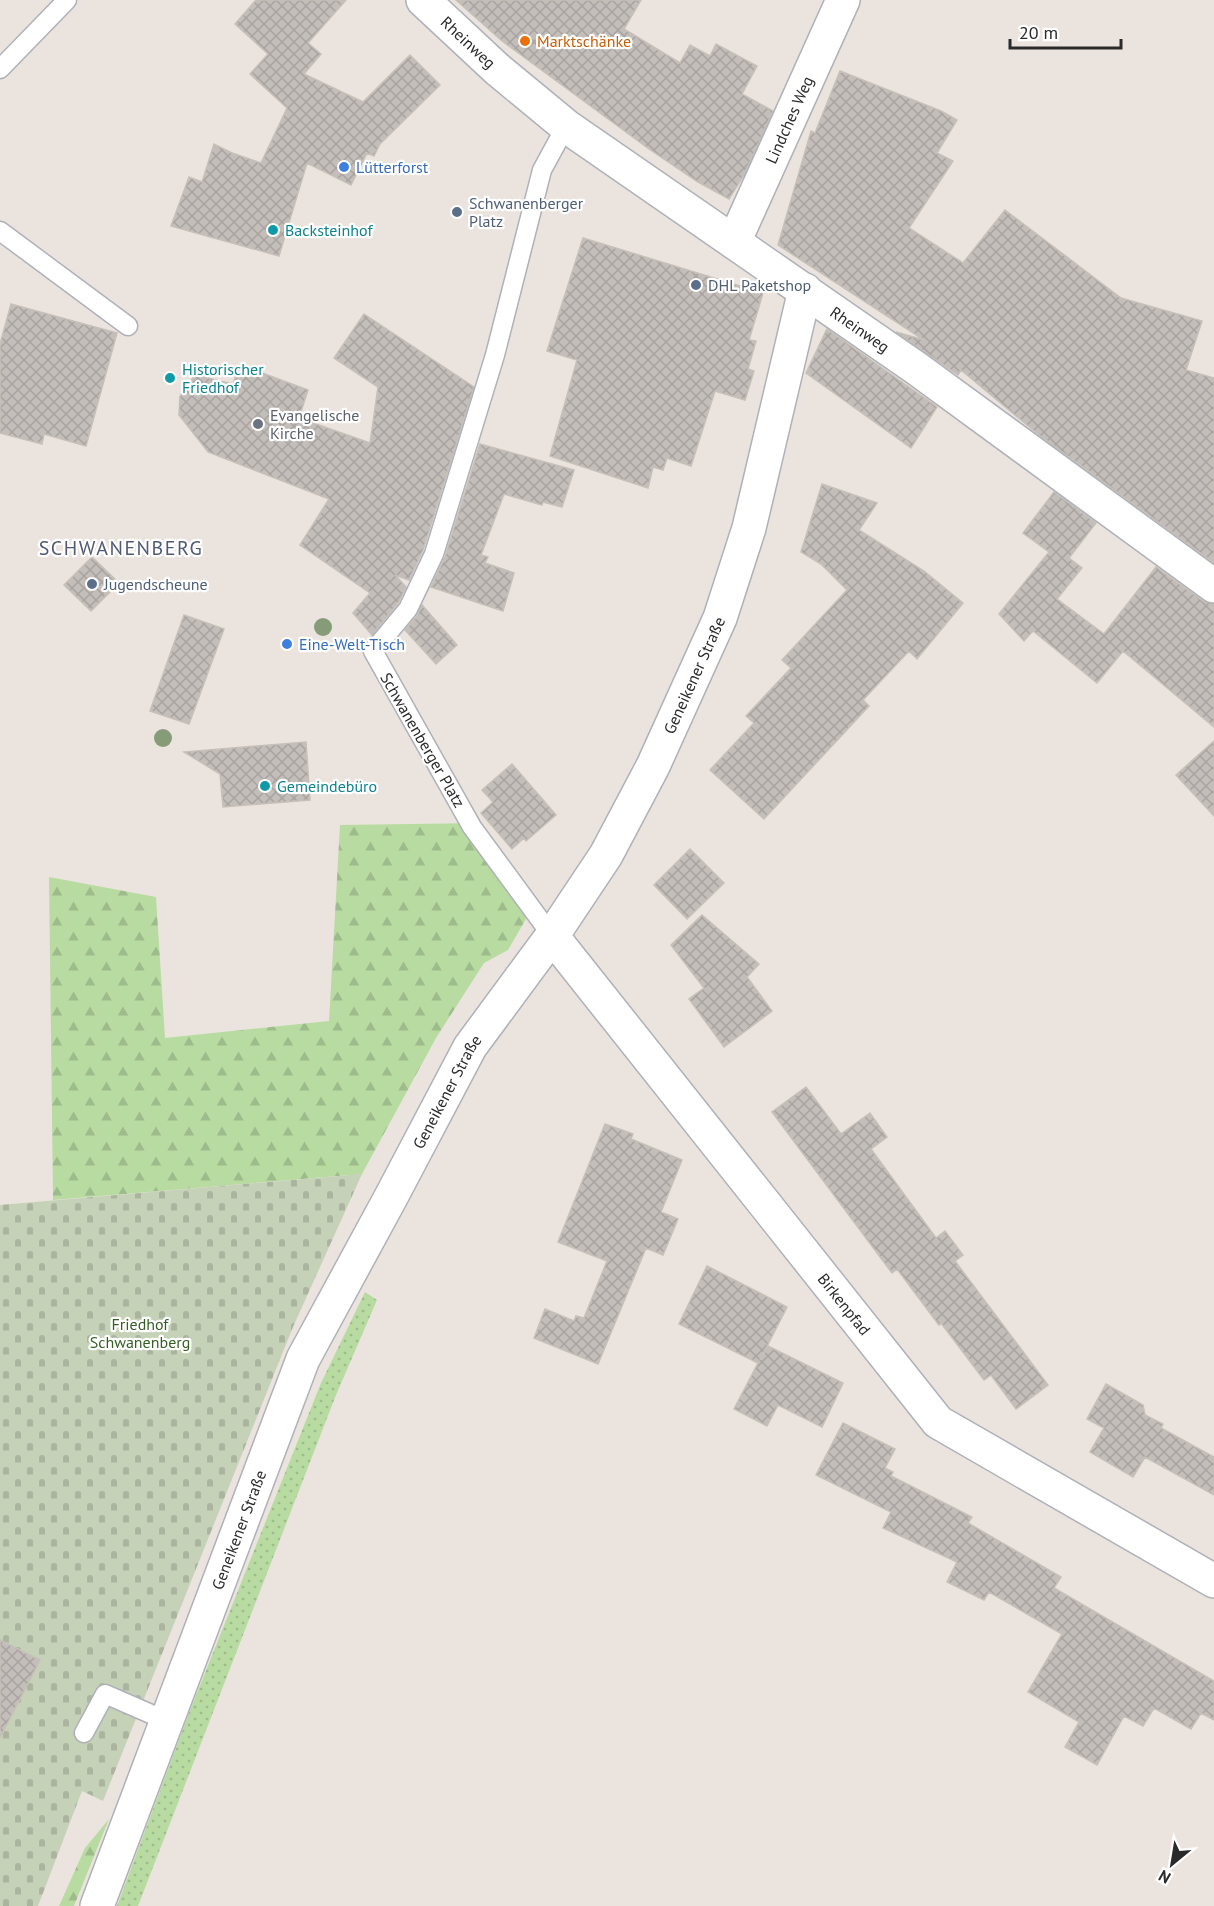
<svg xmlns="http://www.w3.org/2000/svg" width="1214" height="1906" font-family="'PT Sans',sans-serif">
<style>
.grass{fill:url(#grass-dots)}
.forest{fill:url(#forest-firs)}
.cemetery{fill:url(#cemetery-stones)}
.building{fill:url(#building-cross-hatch);stroke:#c6c0b8;stroke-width:1.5}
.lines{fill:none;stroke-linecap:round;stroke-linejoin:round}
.lane-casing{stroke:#afb1b9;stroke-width:21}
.street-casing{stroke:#afb1b9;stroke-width:36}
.secondary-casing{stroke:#afb1b9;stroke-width:36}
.lane{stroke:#fff;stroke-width:18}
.street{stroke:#fff;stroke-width:33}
.secondary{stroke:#fff;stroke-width:33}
.tree{fill:#869b77}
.food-dot{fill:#e8710a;stroke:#fff;stroke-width:2}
.shop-dot{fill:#3f7fe0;stroke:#fff;stroke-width:2}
.service-dot{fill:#5c6f8a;stroke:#fff;stroke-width:2}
.culture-dot{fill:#0f9aa8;stroke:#fff;stroke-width:2}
.worship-dot{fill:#6b7280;stroke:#fff;stroke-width:2}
.labels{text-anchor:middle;stroke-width:4.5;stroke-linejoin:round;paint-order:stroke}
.street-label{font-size:16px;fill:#2a2a2a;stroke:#fff}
.food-label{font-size:16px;fill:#c56008;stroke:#fff;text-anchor:start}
.shop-label{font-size:16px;fill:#366cbe;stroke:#fff;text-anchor:start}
.service-label{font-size:16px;fill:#4e5e75;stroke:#fff;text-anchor:start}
.culture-label{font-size:16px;fill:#0d838f;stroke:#fff;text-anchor:start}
.worship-label{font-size:16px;fill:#5b616d;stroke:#fff;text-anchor:start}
.park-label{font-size:16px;fill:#335f23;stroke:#fff}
.quarter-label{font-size:20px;letter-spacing:1.5px;fill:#505976;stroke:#fff}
</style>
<defs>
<pattern id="grass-dots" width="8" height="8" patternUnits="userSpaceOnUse" patternTransform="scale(1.5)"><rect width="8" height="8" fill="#b8dba1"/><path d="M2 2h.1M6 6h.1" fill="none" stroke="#9ebc8b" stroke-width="1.8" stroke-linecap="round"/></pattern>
<pattern id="forest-firs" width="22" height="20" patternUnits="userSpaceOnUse" patternTransform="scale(1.5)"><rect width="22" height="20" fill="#b8dba1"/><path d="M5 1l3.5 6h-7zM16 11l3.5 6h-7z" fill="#9ebc8b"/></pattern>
<pattern id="cemetery-stones" width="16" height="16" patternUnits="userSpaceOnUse" patternTransform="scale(1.5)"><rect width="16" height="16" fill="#c6d2b7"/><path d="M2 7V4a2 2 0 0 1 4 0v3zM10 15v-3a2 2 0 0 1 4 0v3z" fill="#aab49e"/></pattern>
<pattern id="building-cross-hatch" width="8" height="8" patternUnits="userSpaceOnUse" patternTransform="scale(1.5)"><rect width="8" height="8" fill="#c3beba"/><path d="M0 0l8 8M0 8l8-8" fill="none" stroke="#a8a3a0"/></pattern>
</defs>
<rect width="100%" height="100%" fill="#ebe4de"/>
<path class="grass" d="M365,1292L377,1300L336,1395L138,1906H117L189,1713L321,1383Z"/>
<path class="forest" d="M480,823L534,905L508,950L484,963L436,1038L362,1174L53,1200L49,877L156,897L165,1038L329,1021L340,825Z
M109,1819L74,1906H59L85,1848Z"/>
<path class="cemetery" d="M362,1174L293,1327L103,1801L82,1791L38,1906H0V1205Z"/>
<path class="building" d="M256,0H346L308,43L321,54L304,74L363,102L410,55L440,85L380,144L374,156L367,153L351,185L307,163L279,256L171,226L189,177L202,182L214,144L232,153L261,163L287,108L250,74L268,54L235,24Z
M456,0H641L624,29L680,63L690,45L710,56L716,44L757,66L742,94L773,111L744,175L729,199L698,182L649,149L502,41Z
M840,71L941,111L957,120L937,153L953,161L909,228L963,263L1005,210L1121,298L1202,321L1186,370L1214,378V563L1039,435L961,370L958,375L896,332L924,340L778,245L811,131L815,133Z
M583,238L763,293L749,340L756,341L748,369L754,371L745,400L715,391L691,466L667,458L663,470L653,467L648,488L550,456L577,360L547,351Z
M11,304L117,333L86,446L44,434L42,444L0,433V344Z
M364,314L474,387L423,550L409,580L395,575L406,587L398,603L372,635L353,613L370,593L300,545L329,499L208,452L179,415L180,396L195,375L233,384L239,367L260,376L262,373L308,390L299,418L370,443L378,387L334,358Z
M827,329L937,407L911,448L806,373Z
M480,444L574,470L562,507L543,502L542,505L504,494L481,555L488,557L485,563L514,573L503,611L431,587L445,557Z
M822,484L877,503L859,530L924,571L963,603L917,659L909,651L863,700L869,706L764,819L710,770L754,723L746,716L791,668L782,660L847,590L821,564L801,552Z
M1054,492L1096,523L1069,558L1082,568L1057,599L1104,634L1156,567L1203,601L1214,604V727L1123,651L1097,683L1033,631L1024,641L999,614L1049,552L1023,533Z
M92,557L119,583L91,611L64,585Z
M422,605L457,645L436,664L405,630L417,616Z
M184,615L224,629L189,724L150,711Z
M1214,741V816L1176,775Z
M306,742L310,800L223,807L220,774L184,752Z
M512,764L556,815L526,841L524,838L512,849L481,813L493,802L482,790Z
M690,849L724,883L687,919L654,885Z
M702,915L759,964L747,977L772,1011L724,1047L689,999L704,988L671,945Z
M806,1087L841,1134L870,1113L887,1137L871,1149L936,1238L945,1231L963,1255L955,1261L1048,1385L1016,1409L991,1375L984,1380L941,1323L939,1325L897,1269L892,1273L772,1112Z
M605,1124L633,1134L631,1139L682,1160L661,1212L678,1219L663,1255L646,1248L598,1364L534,1338L545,1309L574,1321L576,1316L584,1318L607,1261L558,1242Z
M707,1266L787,1307L760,1360L768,1346L843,1383L822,1427L778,1405L767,1426L734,1409L758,1363L679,1324Z
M1106,1384L1143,1405L1145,1415L1163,1424L1161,1428L1214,1457V1495L1145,1457L1133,1477L1090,1452L1104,1428L1087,1419Z
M843,1423L895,1449L885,1468L893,1472L891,1476L972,1517L968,1523L1061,1577L1054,1588L1214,1681V1720L1201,1713L1191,1729L1154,1708L1143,1726L1124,1716L1097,1765L1065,1747L1079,1722L1028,1692L1062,1634L989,1592L984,1600L947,1582L957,1562L883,1528L891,1512L816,1475Z
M0,1640L40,1660L0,1738Z"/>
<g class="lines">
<g class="lane-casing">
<path id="lane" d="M0,69L67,0
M0,231L128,326
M552,936L472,827L373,651L408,609L434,554L495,355L542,170L566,126
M84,1733L105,1694L167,1721"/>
</g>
<g class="street-casing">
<g id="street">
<path id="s1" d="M552,936L938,1422L1214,1581"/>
</g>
</g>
<g class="secondary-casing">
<g id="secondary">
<path id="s2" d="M423,0L497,69L566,126L916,368L1214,586"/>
<path id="s3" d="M734,242L843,0"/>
<path id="s4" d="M97,1906L303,1359L391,1197L470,1047L552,936L606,855L653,766L720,618L749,528L805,290"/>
</g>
</g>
<use href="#lane" class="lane"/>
<use href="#street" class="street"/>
<use href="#secondary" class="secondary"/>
</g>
<g class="tree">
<circle cx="323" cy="627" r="9"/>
<circle cx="163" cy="738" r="9"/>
</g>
<circle class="food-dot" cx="525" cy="41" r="6"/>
<g class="shop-dot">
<circle cx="344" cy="167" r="6"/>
<circle cx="287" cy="644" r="6"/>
</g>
<g class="service-dot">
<circle cx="457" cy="212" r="6"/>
<circle cx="696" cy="285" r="6"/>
<circle cx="92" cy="584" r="6"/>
</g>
<g class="culture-dot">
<circle cx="273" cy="230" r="6"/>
<circle cx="170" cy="378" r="6"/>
<circle cx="265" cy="786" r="6"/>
</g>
<circle class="worship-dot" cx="258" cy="424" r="6"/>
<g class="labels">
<g class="street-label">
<text dy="6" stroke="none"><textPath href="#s2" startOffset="62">Rheinweg</textPath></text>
<text dy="6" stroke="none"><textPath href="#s3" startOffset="134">Lindches Weg</textPath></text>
<text dy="6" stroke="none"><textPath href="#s2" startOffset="548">Rheinweg</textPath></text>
<text dy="6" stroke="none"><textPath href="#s4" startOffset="1374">Geneikener Straße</textPath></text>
<text transform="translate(423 740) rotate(60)" y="6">Schwanenberger Platz</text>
<text dy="6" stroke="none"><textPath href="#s4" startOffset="888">Geneikener Straße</textPath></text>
<text dy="6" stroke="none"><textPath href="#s1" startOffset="470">Birkenpfad</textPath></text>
<text dy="6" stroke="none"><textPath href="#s4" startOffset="402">Geneikener Straße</textPath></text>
</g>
<g class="food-label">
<text x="537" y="47">Marktschänke</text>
</g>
<g class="shop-label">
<text x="356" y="173">Lütterforst</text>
<text x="299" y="650">Eine-Welt-Tisch</text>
</g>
<g class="service-label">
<text x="469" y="209">Schwanenberger<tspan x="469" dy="18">Platz</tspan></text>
<text x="708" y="291">DHL Paketshop</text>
<text x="104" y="590">Jugendscheune</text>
</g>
<g class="culture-label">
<text x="285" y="236">Backsteinhof</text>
<text x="182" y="375">Historischer<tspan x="182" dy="18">Friedhof</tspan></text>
<text x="277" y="792">Gemeindebüro</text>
</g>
<g class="worship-label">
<text x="270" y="421">Evangelische<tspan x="270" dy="18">Kirche</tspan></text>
</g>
<g class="park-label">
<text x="140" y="1330">Friedhof<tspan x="140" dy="18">Schwanenberg</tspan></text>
</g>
<g class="quarter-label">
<text x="121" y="555">SCHWANENBERG</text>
</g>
</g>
<g transform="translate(1172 1864) rotate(210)" stroke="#ffffff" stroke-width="4.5" paint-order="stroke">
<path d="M0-4.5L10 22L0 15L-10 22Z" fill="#2a2a2a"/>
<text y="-9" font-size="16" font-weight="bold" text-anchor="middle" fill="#2a2a2a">N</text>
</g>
<path d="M1010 39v9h111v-9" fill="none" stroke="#2a2a2a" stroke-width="3"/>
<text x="1019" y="39" font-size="18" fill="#2a2a2a" stroke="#ffffff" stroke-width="4.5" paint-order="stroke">20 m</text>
</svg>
